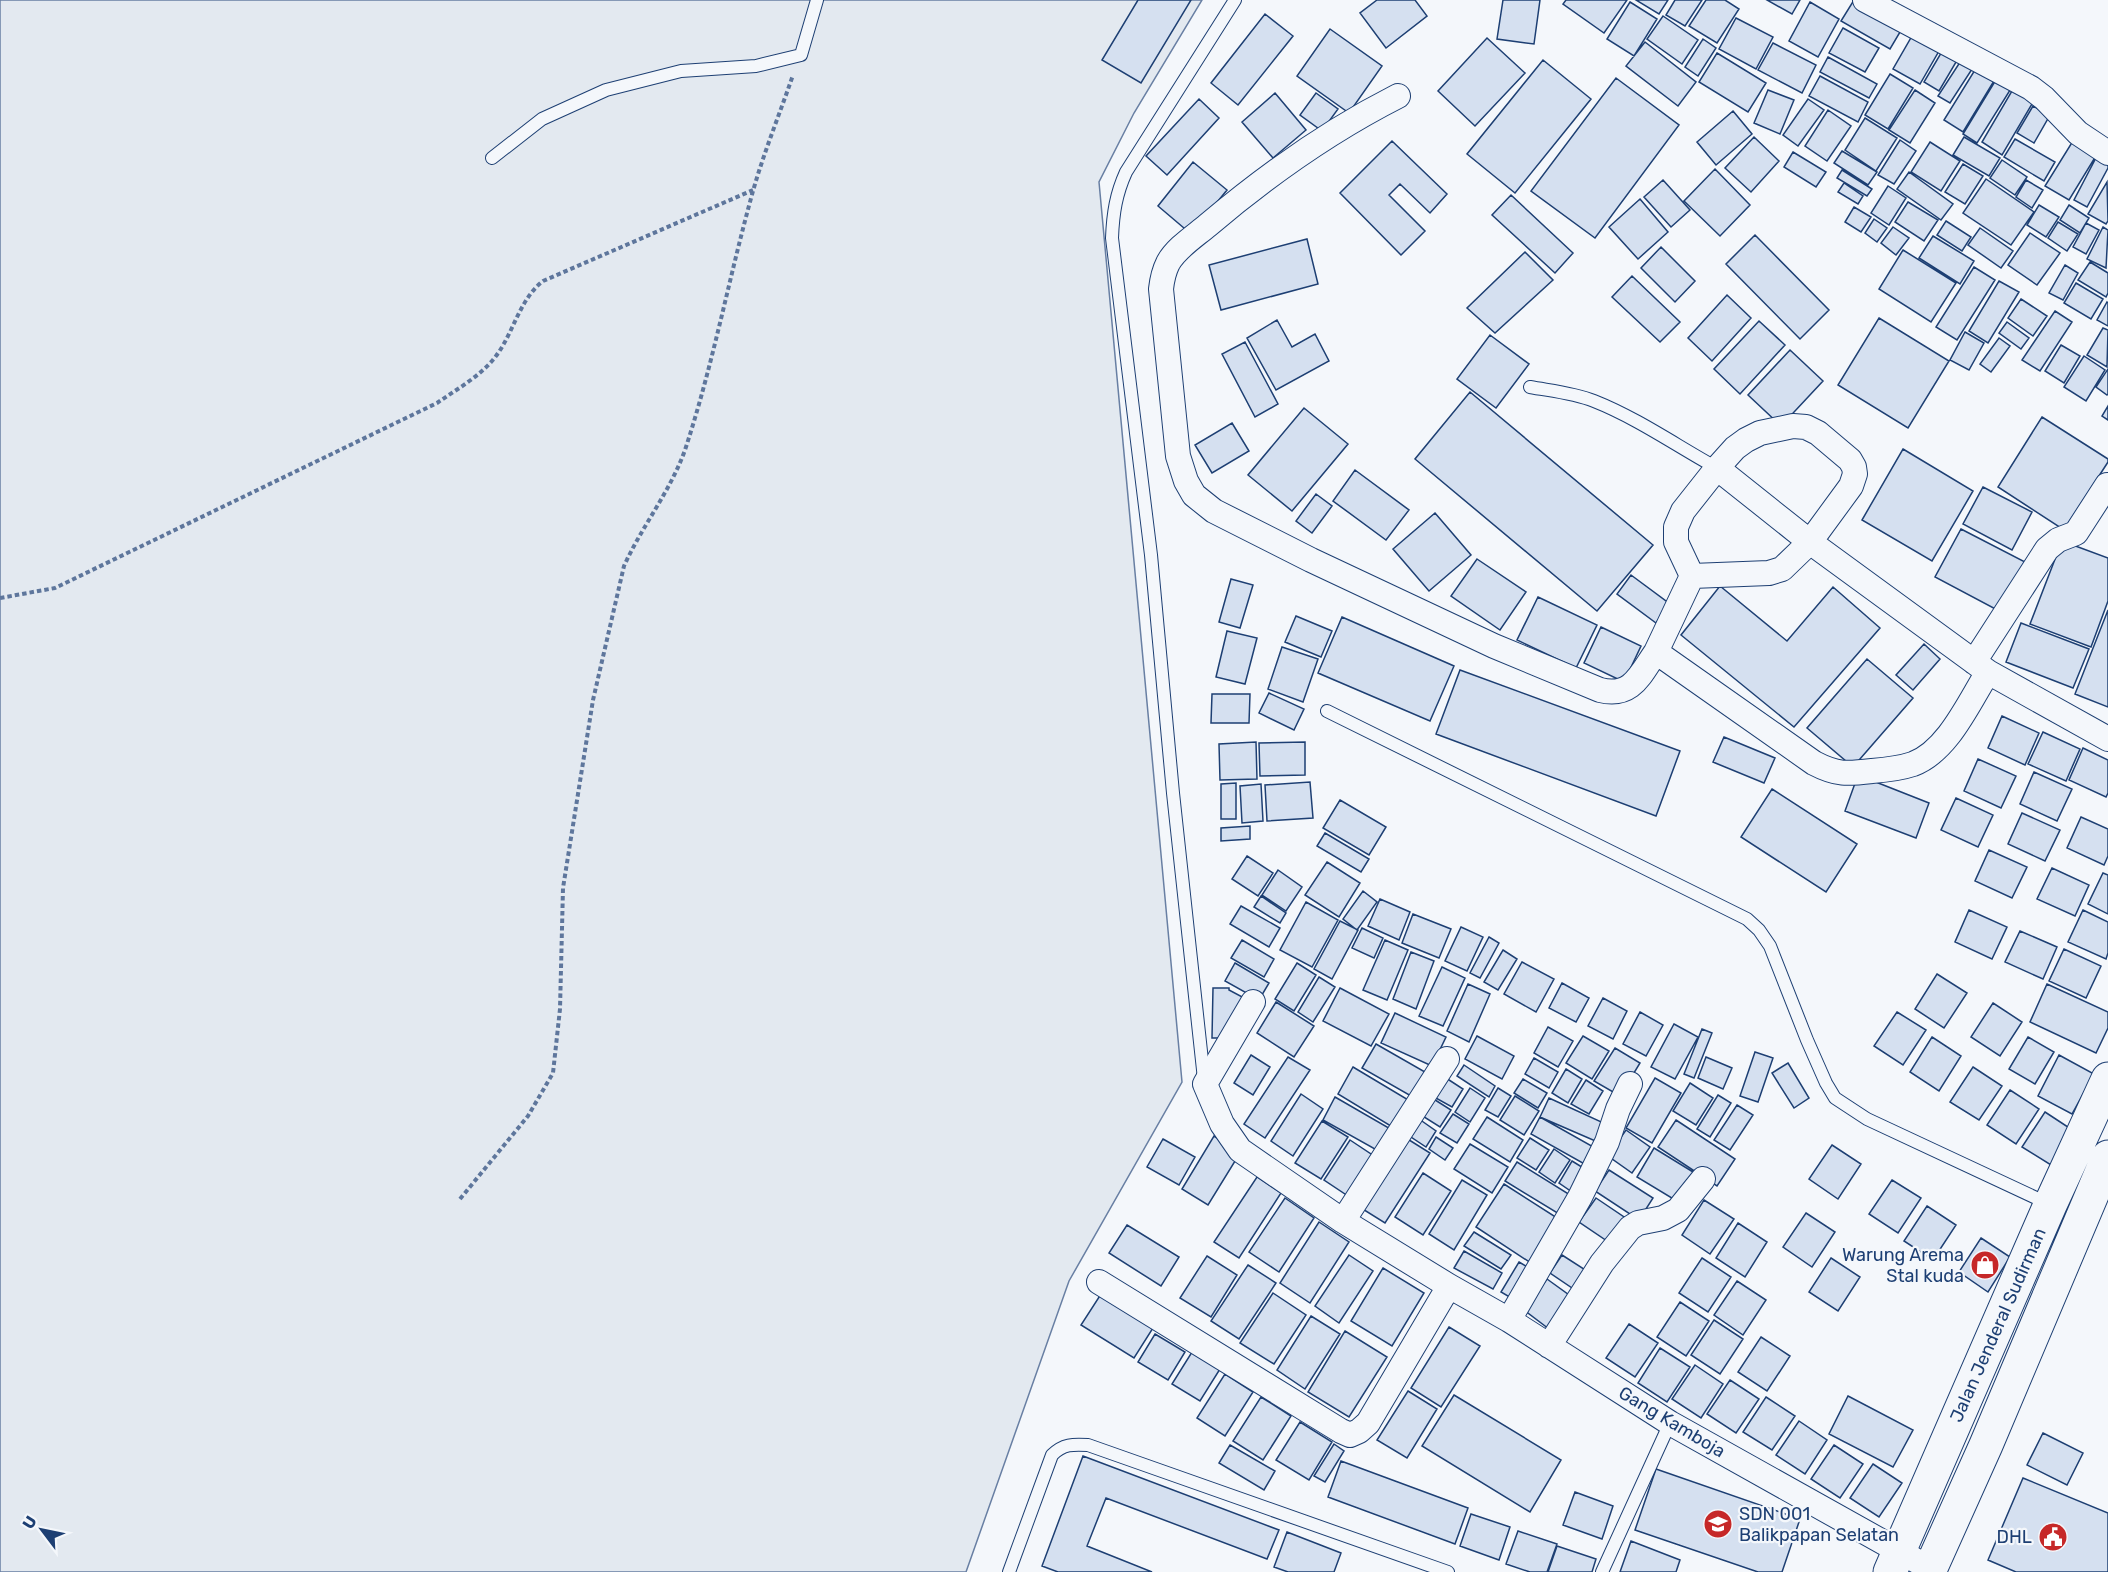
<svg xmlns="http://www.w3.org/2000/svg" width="2108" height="1572" font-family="Rubik,sans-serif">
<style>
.green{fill:#e3e9f0;stroke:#687fa3;stroke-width:1.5}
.building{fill:#d5e0f0;stroke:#1d3f73;stroke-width:1.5}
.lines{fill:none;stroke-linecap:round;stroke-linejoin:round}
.lane-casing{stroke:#1d3f73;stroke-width:14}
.street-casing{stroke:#1d3f73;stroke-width:26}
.highway-casing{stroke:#1d3f73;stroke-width:35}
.path{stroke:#5e769c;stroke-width:4;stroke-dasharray:4.5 3;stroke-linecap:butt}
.lane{stroke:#f4f7fb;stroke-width:12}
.street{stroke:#f4f7fb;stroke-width:24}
.highway{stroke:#f4f7fb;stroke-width:33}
.labels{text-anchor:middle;stroke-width:4.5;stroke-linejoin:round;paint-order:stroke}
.poi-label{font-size:18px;fill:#1d3f73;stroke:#f4f7fb;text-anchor:end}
.street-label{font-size:18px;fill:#1d3f73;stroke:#f4f7fb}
</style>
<rect width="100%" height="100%" fill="#f4f7fb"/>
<path class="green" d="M0,0H1202L1134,113L1099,182L1182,1082L1069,1281L966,1572H0Z"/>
<path class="building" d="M1138,0H1191L1141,83L1102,60Z
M1377,0H1415L1427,16L1386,48L1360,13Z
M1503,0H1540L1534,44L1497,39Z
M1566,0H1627L1604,33L1563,4Z
M1636,0H1668L1659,14Z
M1675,0H1702L1685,26L1666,15Z
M1706,0H1725L1739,9L1717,43L1689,26Z
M1767,0H1800L1792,14Z
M1854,0L1903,27L1890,49L1841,21Z
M1630,2L1657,19L1634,56L1607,39Z
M1810,2L1839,19L1818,57L1789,41Z
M1265,14L1293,36L1238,105L1211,83Z
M1663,16L1698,40L1682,64L1647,39Z
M1736,18L1773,37L1756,69L1719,49Z
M1843,28L1879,48L1865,72L1829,53Z
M1330,29L1382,66L1349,113L1297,76Z
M1916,29L1943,44L1920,84L1893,69Z
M1487,38L1525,73L1475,126L1438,91Z
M1703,39L1716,48L1698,76L1685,67Z
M1645,42L1696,82L1678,106L1626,66Z
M1773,43L1816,65L1802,93L1758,70Z
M1944,48L1959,57L1939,91L1924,82Z
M1717,53L1766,83L1748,112L1699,82Z
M1964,56L1976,63L1950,103L1938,96Z
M1828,57L1877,84L1869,98L1820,72Z
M1543,60L1591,99L1515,193L1467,154Z
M1978,65L1997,76L1963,132L1944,120Z
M1890,74L1913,88L1888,129L1865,115Z
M1820,76L1868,102L1858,122L1809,96Z
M1616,78L1679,125L1595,238L1531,191Z
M1997,78L2012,87L1977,143L1963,134Z
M2016,84L2036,97L2002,155L1982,142Z
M1768,90L1794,100L1780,134L1754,123Z
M1915,90L1935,103L1910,143L1889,130Z
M1275,93L1306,130L1273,158L1242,122Z
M1316,93L1338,109L1322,131L1300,115Z
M1199,99L1219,118L1167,175L1146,156Z
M1808,99L1824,110L1798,146L1783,135Z
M2033,106L2050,115L2034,143L2017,133Z
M1828,110L1851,126L1827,161L1805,146Z
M1733,111L1752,134L1716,165L1697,142Z
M1865,118L1897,138L1876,171L1845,150Z
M2076,136L2099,151L2069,200L2045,186Z
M1754,137L1779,161L1751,192L1725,168Z
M1964,137L2000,158L1989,176L1953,155Z
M2015,139L2055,162L2044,181L2004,157Z
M1900,140L1916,151L1894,184L1878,175Z
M1392,141L1447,194L1430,213L1400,184L1389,195L1425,231L1401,255L1340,193Z
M1930,142L1960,161L1941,191L1911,172Z
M1842,151L1877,172L1868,185L1834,163Z
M1793,152L1826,172L1816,187L1784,167Z
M2098,154L2108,160V168L2087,207L2074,200Z
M2002,160L2027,177L2015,195L1990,178Z
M1193,162L1227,190L1191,234L1158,206Z
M1963,164L1983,176L1965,204L1945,192Z
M1715,169L1750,205L1720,236L1684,201Z
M1842,170L1872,189L1867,196L1837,178Z
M1909,172L1953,204L1941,220L1897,189Z
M1986,179L2034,212L2011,245L1963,213Z
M1663,180L1690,210L1671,227L1644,197Z
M2026,180L2043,190L2032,208L2016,197Z
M2107,182L2108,221L2106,224L2088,214Z
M1844,183L1863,196L1858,204L1838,192Z
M1888,186L1906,198L1889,225L1871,213Z
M1511,195L1573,253L1555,273L1492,215Z
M1640,199L1668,232L1638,259L1609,227Z
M1908,202L1938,220L1924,241L1895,222Z
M2039,205L2059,217L2046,237L2027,225Z
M2069,205L2089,218L2080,233L2060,220Z
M1854,207L1871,217L1861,232L1845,222Z
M1874,219L1887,228L1877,242L1865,233Z
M1946,221L1971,237L1962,251L1937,235Z
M2058,222L2078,234L2067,251L2048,238Z
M2086,223L2099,230L2086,254L2073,247Z
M1893,227L1909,238L1896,255L1881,243Z
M2103,227L2108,230L2106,268L2087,259Z
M1980,228L2013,251L2001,268L1968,245Z
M2030,233L2060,253L2037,285L2008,265Z
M1755,235L1829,310L1800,339L1726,264Z
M1933,236L1974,261L1960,284L1919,258Z
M1307,239L1318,284L1221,310L1209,265Z
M1661,247L1695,281L1675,302L1641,268Z
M1903,250L1956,283L1931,322L1879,289Z
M1525,252L1553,280L1495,333L1467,308Z
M2090,262L2108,273V293L2106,297L2078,280Z
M2065,265L2078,273L2063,300L2049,293Z
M1974,267L1995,280L1957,340L1936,327Z
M1632,276L1680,322L1660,342L1612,297Z
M1999,281L2019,292L1988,343L1969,331Z
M2076,283L2103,299L2091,319L2064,303Z
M1727,295L1751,318L1712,361L1688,338Z
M2021,299L2047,316L2033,336L2008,318Z
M2107,302L2108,303V326L2097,320Z
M2055,311L2072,322L2040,371L2022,360Z
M1879,318L1949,361L1908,428L1838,385Z
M1277,320L1292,347L1315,334L1329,361L1276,390L1247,338Z
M1759,321L1785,345L1740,394L1714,369Z
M2007,322L2029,338L2021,349L1999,333Z
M2103,328L2108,330L2107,367L2087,355Z
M1965,332L1984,343L1969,370L1950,360Z
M1490,335L1529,364L1496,408L1457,379Z
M1999,338L2010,346L1991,372L1980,364Z
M1245,342L1278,404L1255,417L1222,354Z
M2061,345L2080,356L2064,383L2045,371Z
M1790,350L1823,381L1781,426L1748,395Z
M2084,356L2105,370L2086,401L2064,387Z
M2108,369V394L2107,395L2096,387Z
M1470,392L1653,545L1597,611L1415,459Z
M2108,406V420L2102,416Z
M1304,408L1348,444L1292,511L1248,475Z
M2042,417L2108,459V462L2064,530L1998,487Z
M1232,423L1249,451L1212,473L1195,445Z
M1903,449L1973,491L1932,561L1862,520Z
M1355,470L1409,510L1386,540L1333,501Z
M1983,487L2032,512L2012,550L1963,524Z
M1316,494L1332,506L1312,533L1296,521Z
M1435,513L1471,555L1429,591L1393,549Z
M1961,529L2027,563L2001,612L1935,577Z
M2062,541L2108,558V601L2091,647L2030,624Z
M1477,559L1526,592L1500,630L1451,596Z
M1631,575L1670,604L1656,623L1617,594Z
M1231,579L1253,585L1240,628L1219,622Z
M1720,586L1787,641L1833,587L1880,628L1794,727L1681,635Z
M1538,597L1597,625L1576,668L1517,640Z
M2108,610V707L2075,694Z
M1296,616L1332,631L1321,657L1285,642Z
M1342,617L1454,666L1430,721L1318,673Z
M2021,623L2089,649L2073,688L2006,662Z
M1601,627L1641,646L1624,682L1584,663Z
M1227,631L1257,638L1245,684L1216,677Z
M1924,644L1940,659L1913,690L1896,675Z
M1282,647L1318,659L1303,702L1268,689Z
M1867,659L1913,698L1853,767L1807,728Z
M1460,670L1680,751L1656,816L1436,734Z
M1269,693L1304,709L1294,730L1259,713Z
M1212,694H1250L1249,723H1211Z
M2002,716L2039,733L2025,765L1988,748Z
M2043,732L2080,749L2066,781L2028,764Z
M1724,737L1775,758L1764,783L1713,762Z
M1256,742L1257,779L1220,780L1219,744Z
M1305,742V775L1260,776L1259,743Z
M2083,748L2108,760V793L2106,797L2069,780Z
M1978,759L2016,776L2001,808L1964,791Z
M2034,772L2072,789L2057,821L2020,804Z
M1858,775L1929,803L1916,838L1845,811Z
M1310,782L1313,818L1267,821L1265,785Z
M1236,783V819H1221V784Z
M1261,784L1263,821L1242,823L1240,786Z
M1772,789L1857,844L1826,892L1741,837Z
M1956,798L1993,815L1978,847L1941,830Z
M1340,800L1386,827L1369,855L1323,828Z
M2022,813L2060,830L2045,861L2008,844Z
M2081,817L2108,829V856L2104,865L2067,848Z
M1250,826V839L1221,841V828Z
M1325,833L1369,859L1361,872L1317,846Z
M1989,850L2027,867L2012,898L1975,881Z
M1247,856L1273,873L1258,896L1232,879Z
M1327,862L1360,883L1339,917L1305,895Z
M2052,868L2089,885L2075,916L2037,899Z
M1278,870L1302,887L1286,911L1262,895Z
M2103,873L2108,875V914L2088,904Z
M1363,891L1377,902L1357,930L1343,919Z
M1261,896L1286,913L1280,923L1254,907Z
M1380,899L1410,912L1399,940L1368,926Z
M1306,902L1338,920L1312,967L1280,950Z
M1241,906L1280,928L1269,947L1230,924Z
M1969,910L2007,927L1992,959L1955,942Z
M2083,910L2108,922V953L2106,959L2068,942Z
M1413,914L1451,929L1439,958L1402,943Z
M1340,921L1358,930L1332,979L1314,969Z
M1461,927L1483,937L1467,971L1445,961Z
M1362,928L1383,938L1374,958L1352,948Z
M2020,931L2057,947L2043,979L2005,962Z
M1489,937L1499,943L1480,978L1470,973Z
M1242,940L1274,959L1264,977L1231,958Z
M1385,940L1408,950L1387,1000L1363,990Z
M2064,949L2101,966L2086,998L2049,981Z
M1503,950L1517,959L1498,990L1484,982Z
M1411,952L1434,961L1416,1009L1393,999Z
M1522,962L1554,979L1536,1012L1504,994Z
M1235,963L1269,983L1259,1000L1225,981Z
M1297,963L1316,975L1294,1011L1275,999Z
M1442,967L1465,978L1443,1026L1419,1016Z
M1937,974L1967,993L1944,1028L1915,1009Z
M1319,977L1335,987L1313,1022L1298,1012Z
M1562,983L1589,998L1576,1022L1549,1008Z
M1468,984L1490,994L1469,1042L1447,1031Z
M2047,984L2108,1012V1028L2096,1053L2030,1022Z
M1213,988H1229V990L1248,1000L1228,1038H1212Z
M1340,988L1389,1014L1371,1046L1323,1021Z
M1603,998L1627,1011L1613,1039L1588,1026Z
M1276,1002L1314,1026L1294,1057L1257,1033Z
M1993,1003L2022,1022L2000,1056L1971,1037Z
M1640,1012L1663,1025L1646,1056L1623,1044Z
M1897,1012L1926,1030L1903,1065L1874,1046Z
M1395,1013L1446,1037L1432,1066L1381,1043Z
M1674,1024L1698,1037L1675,1079L1651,1067Z
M1548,1027L1573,1041L1558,1067L1534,1053Z
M1702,1029L1712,1033L1694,1078L1684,1074Z
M1477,1036L1514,1056L1502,1079L1465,1059Z
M1583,1036L1609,1051L1592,1079L1566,1063Z
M1932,1037L1961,1056L1939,1091L1910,1072Z
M2028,1037L2054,1052L2035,1084L2009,1069Z
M1376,1044L1425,1072L1411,1096L1362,1068Z
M1615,1048L1640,1063L1620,1096L1594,1081Z
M1755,1052L1773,1058L1758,1102L1740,1096Z
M1251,1055L1270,1067L1253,1095L1234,1083Z
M2059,1055L2094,1074L2072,1114L2038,1096Z
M1288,1057L1310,1070L1265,1138L1244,1124Z
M1706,1057L1732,1068L1723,1089L1698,1078Z
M1534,1058L1558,1072L1549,1088L1525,1074Z
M1788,1063L1809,1098L1794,1108L1772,1073Z
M1464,1065L1495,1086L1489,1097L1457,1076Z
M1353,1067L1410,1101L1394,1128L1338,1094Z
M1973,1067L2002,1086L1979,1120L1950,1102Z
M1566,1069L1582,1079L1568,1103L1552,1093Z
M1446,1078L1463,1089L1452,1107L1434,1097Z
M1655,1078L1681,1093L1652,1143L1626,1128Z
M1523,1079L1547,1093L1538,1108L1514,1093Z
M1586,1080L1603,1091L1589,1114L1571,1104Z
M1690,1083L1713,1098L1696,1125L1673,1111Z
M1470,1088L1485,1098L1470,1122L1455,1112Z
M1498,1088L1511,1096L1498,1117L1485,1110Z
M2010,1090L2039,1109L2016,1144L1987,1125Z
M1301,1094L1323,1109L1293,1156L1271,1141Z
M1718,1095L1731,1103L1710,1137L1697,1129Z
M1515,1096L1539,1111L1524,1135L1500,1120Z
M1335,1097L1394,1131L1382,1153L1323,1120Z
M1432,1098L1451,1110L1440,1127L1421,1115Z
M1549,1098L1608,1125L1600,1143L1540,1117Z
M1737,1105L1753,1115L1730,1150L1714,1140Z
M2045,1112L2074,1131L2051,1165L2022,1147Z
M1453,1114L1469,1124L1457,1143L1440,1133Z
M1487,1117L1523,1140L1510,1162L1473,1139Z
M1540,1117L1597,1149L1588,1166L1531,1134Z
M1419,1119L1436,1131L1426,1147L1408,1135Z
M1676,1120L1735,1159L1717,1186L1658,1147Z
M1322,1121L1348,1137L1321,1179L1295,1163Z
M1626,1130L1650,1147L1632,1173L1608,1156Z
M1214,1136L1240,1153L1208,1205L1182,1189Z
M1436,1137L1453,1148L1445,1160L1429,1149Z
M1406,1138L1430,1153L1385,1223L1361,1208Z
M1530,1138L1549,1150L1536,1170L1517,1158Z
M1163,1139L1195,1157L1179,1185L1147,1167Z
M1350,1140L1374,1156L1348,1196L1324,1180Z
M1470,1144L1508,1167L1492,1193L1454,1169Z
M1832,1145L1861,1164L1838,1199L1809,1179Z
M1654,1148L1698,1175L1680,1203L1637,1177Z
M1554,1149L1570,1160L1555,1183L1539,1172Z
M1572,1161L1590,1172L1575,1194L1559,1183Z
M1517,1162L1575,1198L1564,1217L1505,1181Z
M1609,1170L1653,1198L1639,1220L1595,1191Z
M1423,1173L1451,1191L1423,1235L1395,1217Z
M1257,1177L1281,1193L1239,1258L1214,1242Z
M1462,1180L1487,1195L1454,1250L1429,1234Z
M1892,1180L1921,1198L1898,1233L1869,1214Z
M1504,1184L1565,1223L1537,1267L1476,1227Z
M1285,1198L1314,1218L1279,1272L1249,1252Z
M1596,1198L1630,1221L1613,1245L1579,1222Z
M1704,1200L1734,1219L1710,1254L1682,1235Z
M1927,1206L1956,1225L1933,1260L1904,1241Z
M1806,1213L1835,1232L1812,1267L1783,1247Z
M1319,1222L1349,1242L1310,1303L1280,1283Z
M1738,1223L1767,1242L1745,1277L1716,1258Z
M1127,1225L1179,1257L1161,1286L1109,1253Z
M1474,1232L1511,1255L1501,1269L1464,1246Z
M1981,1238L2010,1257L1988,1292L1959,1272Z
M1464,1251L1502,1273L1493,1289L1454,1268Z
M1349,1255L1373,1271L1339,1323L1315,1306Z
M1562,1255L1590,1273L1578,1292L1550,1273Z
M1207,1256L1237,1275L1211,1317L1180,1298Z
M1702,1258L1731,1277L1708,1312L1679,1293Z
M1831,1258L1860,1277L1838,1311L1809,1292Z
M1519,1262L1536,1272L1518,1302L1501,1292Z
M1248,1265L1276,1283L1239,1339L1211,1321Z
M1383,1268L1424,1293L1392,1346L1351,1321Z
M1547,1279L1576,1300L1553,1332L1524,1310Z
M1737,1281L1766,1300L1743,1335L1714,1315Z
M1273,1293L1306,1315L1274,1364L1240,1343Z
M1101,1294L1153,1328L1134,1358L1081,1325Z
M1680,1302L1709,1321L1686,1356L1657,1337Z
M1311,1316L1340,1334L1305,1389L1277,1370Z
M1714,1320L1743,1339L1720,1374L1691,1355Z
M1629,1324L1658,1343L1635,1377L1606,1358Z
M1449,1327L1480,1346L1441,1407L1411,1388Z
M1345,1331L1387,1357L1349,1417L1308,1392Z
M1155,1334L1185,1352L1168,1380L1138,1362Z
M1761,1337L1790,1356L1767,1391L1738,1372Z
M1660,1348L1690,1367L1667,1402L1638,1383Z
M1192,1352L1220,1369L1200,1401L1172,1384Z
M1695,1365L1723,1384L1701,1418L1672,1399Z
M1225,1374L1253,1392L1225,1436L1197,1418Z
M1730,1380L1759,1399L1736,1433L1707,1414Z
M1408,1391L1437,1409L1407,1458L1377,1440Z
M1454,1395L1561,1460L1530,1512L1422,1446Z
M1848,1396L1913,1430L1893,1467L1829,1434Z
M1261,1397L1291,1416L1263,1460L1233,1441Z
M1766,1397L1795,1416L1772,1450L1743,1432Z
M1799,1421L1827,1440L1805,1474L1776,1455Z
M1300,1422L1332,1442L1309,1480L1276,1460Z
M2043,1433L2083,1453L2067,1485L2027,1465Z
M1334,1444L1344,1451L1325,1482L1314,1476Z
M1230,1445L1275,1471L1264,1490L1219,1463Z
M1834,1445L1863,1464L1840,1498L1811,1479Z
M1083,1456L1279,1530L1267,1559L1106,1498L1087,1546L1152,1572H1058L1042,1566Z
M1341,1461L1468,1508L1455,1544L1328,1497Z
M1873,1464L1902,1483L1879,1517L1850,1498Z
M1656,1469L1800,1519L1782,1572H1758L1635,1530Z
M2023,1478L2108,1513V1572H2016L1988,1560Z
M1575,1492L1613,1506L1602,1539L1563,1525Z
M1471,1514L1510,1527L1499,1560L1460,1546Z
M1518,1531L1557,1544L1547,1572H1530L1506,1564Z
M1287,1532L1341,1553L1334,1572H1288L1274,1567Z
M1631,1541L1680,1560L1676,1572H1620Z
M1557,1546L1596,1559L1592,1572H1548Z"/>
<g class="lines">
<g class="lane-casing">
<path id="lane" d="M492,158L542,119L606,90L681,71L756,66L801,55L817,0
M1530,387C1552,391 1574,393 1594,401C1637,418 1677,446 1717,468
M1327,711L1747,919L1759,930L1770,946L1807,1040L1826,1083L1835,1098L1867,1119L2049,1204
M1204,1079L1173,793L1151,555L1112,238C1113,213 1116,194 1126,172L1235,0
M1009,1572L1052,1455C1063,1444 1073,1444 1088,1445L1448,1572
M1602,1572L1670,1423"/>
</g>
<g class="street-casing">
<path id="street" d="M1865,0L2031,88L2044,98L2078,133L2108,153
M1398,96C1329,131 1267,175 1208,225C1195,236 1176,248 1168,263C1164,271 1162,280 1161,289L1178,456L1186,481L1194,495L1214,511L1311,560L1494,646L1600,690C1632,698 1640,675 1656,652L1814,763C1837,775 1847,774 1872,771C1885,770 1901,768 1913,764C1948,751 1969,702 1988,672
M1717,468L1810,542L1988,672L2108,739
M1656,652L1692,576L1676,542V527L1683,511L1717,468L1735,448L1746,440L1760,433L1793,426L1806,427L1818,433L1850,460L1854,467L1855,474L1851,486L1810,542L1782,569L1769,573L1692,576
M1974,662L2047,549L2058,540L2076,533L2107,485
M1253,1002L1205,1084L1222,1124L1240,1150L1343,1221L1449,1286L1509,1320L1670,1423L1931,1569
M1343,1221L1447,1059
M1099,1282L1341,1431L1350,1435L1359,1431L1368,1423L1449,1286
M1509,1320L1580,1197L1607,1142L1618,1109L1630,1084
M1549,1346L1602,1263L1630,1228L1638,1223L1663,1218L1678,1210L1703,1179"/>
</g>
<g class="highway-casing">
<path id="highway" d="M1890,1572L2050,1205L2108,1079
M1929,1572L1986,1445L2108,1157"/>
</g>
<path class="path" d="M0,598L55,588L437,403C457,389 481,376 496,356C514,332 519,300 543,281L753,190
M460,1199L528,1116L553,1073L560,1009L563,888L593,700L624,566C642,526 670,492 685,450C713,365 729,277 753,191C764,152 780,113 793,75"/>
<use href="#lane" class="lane"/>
<use href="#street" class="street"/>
<use href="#highway" class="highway"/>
</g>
<defs>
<g id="shop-disc" transform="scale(1.5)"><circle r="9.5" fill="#c62828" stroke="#f4f7fb"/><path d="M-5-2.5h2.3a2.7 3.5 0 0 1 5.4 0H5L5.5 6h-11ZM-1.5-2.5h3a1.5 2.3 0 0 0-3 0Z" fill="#fff"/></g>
<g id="school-disc" transform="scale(1.5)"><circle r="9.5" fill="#c62828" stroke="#f4f7fb"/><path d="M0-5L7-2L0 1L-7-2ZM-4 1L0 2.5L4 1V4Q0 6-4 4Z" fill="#fff"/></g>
<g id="civic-disc" transform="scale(1.5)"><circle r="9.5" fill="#c62828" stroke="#f4f7fb"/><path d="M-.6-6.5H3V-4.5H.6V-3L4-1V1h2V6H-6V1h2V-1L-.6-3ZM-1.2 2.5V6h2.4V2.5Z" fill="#fff"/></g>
</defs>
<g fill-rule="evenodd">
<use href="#shop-disc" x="1985" y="1265"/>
<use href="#school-disc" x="1718" y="1524"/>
<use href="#civic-disc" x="2053" y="1537"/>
</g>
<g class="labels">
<g class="poi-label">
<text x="1964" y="1261">Warung Arema<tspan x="1964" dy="21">Stal kuda</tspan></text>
<text x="1739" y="1520" text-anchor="start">SDN 001<tspan x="1739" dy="21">Balikpapan Selatan</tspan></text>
<text x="2032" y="1543">DHL</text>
</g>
<g class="street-label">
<text transform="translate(1998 1325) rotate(-66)" y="6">Jalan Jenderal Sudirman</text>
<text transform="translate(1672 1422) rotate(31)" y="6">Gang Kamboja</text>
</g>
</g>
<g transform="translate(42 1530) rotate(302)" stroke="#f4f7fb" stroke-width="4.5" paint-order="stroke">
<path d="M0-4.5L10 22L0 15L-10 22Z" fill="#1d3f73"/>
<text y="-9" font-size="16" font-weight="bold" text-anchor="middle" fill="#1d3f73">U</text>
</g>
</svg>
